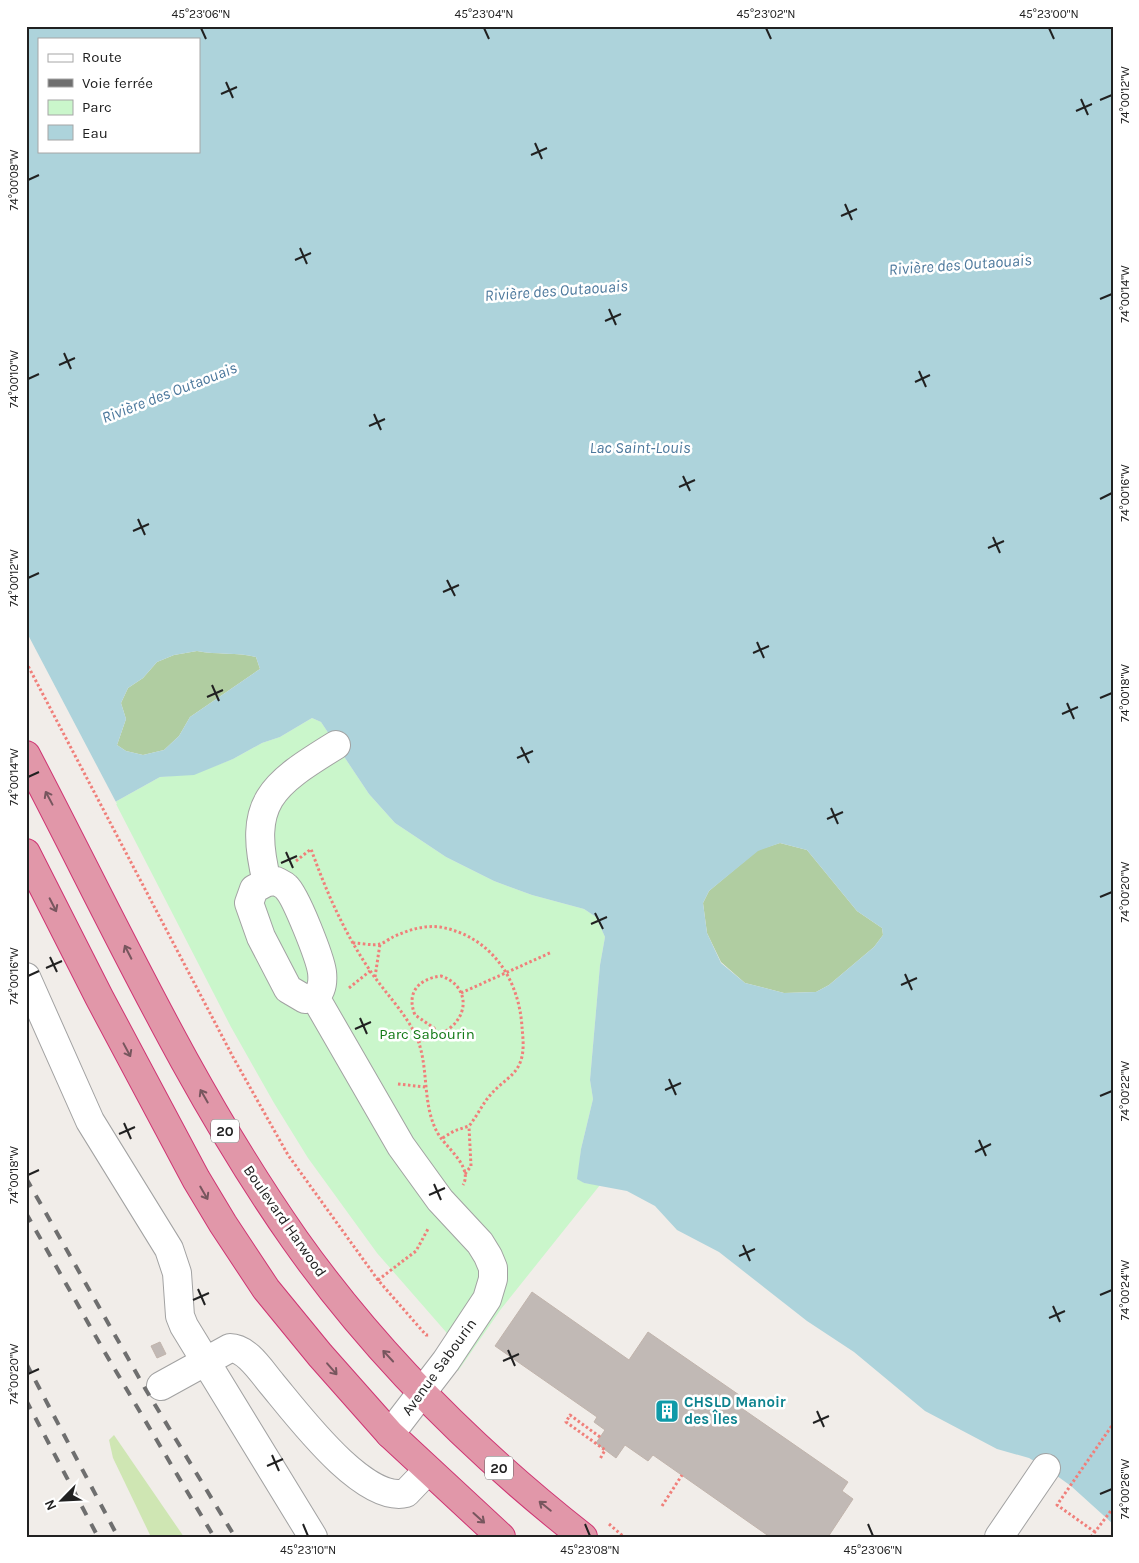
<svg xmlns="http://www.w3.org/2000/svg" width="1139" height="1563" font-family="Karla,sans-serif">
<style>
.grass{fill:#cfe6b3}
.forest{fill:#b0cda1}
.park{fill:#caf6cb}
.water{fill:#add3db;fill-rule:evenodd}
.pier{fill:#f1ede9}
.building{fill:#c1b9b5;stroke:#c1b4ac}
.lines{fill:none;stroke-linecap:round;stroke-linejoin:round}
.minor-casing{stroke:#a2a2a2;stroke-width:30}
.highway-casing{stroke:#cf3573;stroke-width:30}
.path{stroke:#f07f7a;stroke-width:3;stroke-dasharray:2.5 2.5;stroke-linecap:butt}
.minor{stroke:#fff;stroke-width:28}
.highway{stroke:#e197a9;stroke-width:28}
.rail{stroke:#6f6f6f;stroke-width:4;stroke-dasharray:10 10;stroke-linecap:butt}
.oneway{stroke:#77565e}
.ticks{fill:none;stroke:#212121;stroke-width:2}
.labels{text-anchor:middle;stroke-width:5;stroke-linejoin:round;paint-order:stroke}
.shield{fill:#fff;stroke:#646464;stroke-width:1}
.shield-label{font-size:14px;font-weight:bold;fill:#212121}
.park-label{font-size:15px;fill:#147a17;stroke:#fff}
.street-label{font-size:15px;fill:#212121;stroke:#fff}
.culture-label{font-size:15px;font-weight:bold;fill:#0d838f;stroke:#fff;text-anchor:start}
.water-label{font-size:16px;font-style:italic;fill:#4c789c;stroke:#fff}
.neatline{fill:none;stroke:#212121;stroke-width:2}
.ticks-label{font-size:12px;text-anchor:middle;fill:#212121}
</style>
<rect width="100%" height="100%" fill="#f1ede9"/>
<path class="grass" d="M114,1435L184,1537H151L113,1458L109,1440Z"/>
<path class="forest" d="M197,651C217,655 237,652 256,657L260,669L190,717L179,736L164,750L143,755L126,751L117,745L126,719L121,703L128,688L143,678L157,662L174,655Z
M780,843L807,850L857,911L882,928L883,935L874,947L829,985L816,992L784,993L745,983L721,962L707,933L703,903L709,891L758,850Z"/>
<path class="park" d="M312,718L321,722L369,794L395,823L446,857L494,881L532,895L584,909L596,917L605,937L600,965L590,1080L593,1099L581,1149L578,1178L584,1183L600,1185L501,1309L458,1371L446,1332L377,1253L308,1158L274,1103L231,1027L115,802L160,777L194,774L233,759L262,743L280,737Z"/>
<path class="water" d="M26,26H1113V1524L1071,1486L1046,1468L1029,1458L997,1449L925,1411L854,1352L807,1321L719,1252L677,1230L655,1206L627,1191L584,1183L577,1179L581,1149L593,1099L590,1080L600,965L605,937L596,917L584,909L532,895L494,881L446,857L395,823L369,794L321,722L312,718L280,737L262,743L233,759L194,775L160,777L115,802L26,835ZM39,39H199V151H39ZM197,651C217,655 237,652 256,657L260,669L190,717L179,736L164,750L143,755L126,751L117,745L126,719L121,703L128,688L143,678L157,662L174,655ZM780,843L807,850L857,911L882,928L883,935L874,947L829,985L816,992L784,993L745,983L721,963L707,933L703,903L709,891L758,851Z"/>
<path class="pier" d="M26,631L117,804L26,838Z"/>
<path class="building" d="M532,1292L629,1360L648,1332L742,1397L737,1405L848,1482L842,1491L853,1499L828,1537H770L653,1455L648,1461L625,1445L616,1458L596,1443L605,1430L594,1422L597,1417L495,1346Z
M160,1342L166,1354L157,1358L151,1346Z"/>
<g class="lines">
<g class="minor-casing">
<path id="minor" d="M276,881C279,883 283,884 286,887C296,896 320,958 322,972C323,981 322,991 315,997L305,999L288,989L261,937L249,903L254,889L267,882Z
M267,882C247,802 271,785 336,745
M26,977L90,1121L169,1249L177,1273L180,1316L184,1326L313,1537
M315,997L401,1146L440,1200L480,1243L488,1256L493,1268V1279L487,1299L446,1361L390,1434
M161,1386L230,1348C247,1348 261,1371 272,1384C297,1414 364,1504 406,1493L428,1470
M999,1537L1046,1468"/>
</g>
<g class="highway-casing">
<path id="highway" d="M26,755C112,919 189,1089 295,1240C375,1353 475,1452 583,1537
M26,853L99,997L196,1179L223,1224L266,1289L320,1355L390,1434L501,1537"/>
</g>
<path class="path" d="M26,662L233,1057L288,1155L378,1280L426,1335H430
M296,861L311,849C326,891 344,932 369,969C384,992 406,1013 417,1038C429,1067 422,1101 436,1130C443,1146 474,1166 463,1185
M353,943C361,943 372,946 380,944C384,943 389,939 393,937C408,930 424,925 440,927C491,936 519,979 522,1027C523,1039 525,1053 519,1065C514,1076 501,1083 493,1092C483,1102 478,1115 469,1126L454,1131L441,1139
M375,977L380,944
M349,988L370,971
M461,993L552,952
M418,1042C430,1038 441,1036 450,1028C471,1011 466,984 441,976C418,979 406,993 415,1015L434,1028L437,1036
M398,1084L425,1087
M465,1174L471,1166L469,1127
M378,1280L416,1251L428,1229
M600,1437L570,1415L566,1422L605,1450L600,1459
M662,1506L682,1475
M609,1524L624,1537
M1095,1532L1057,1505L1113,1424
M1091,1537L1113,1508"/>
<use href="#minor" class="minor"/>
<use href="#highway" class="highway"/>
<path class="rail" d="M26,1178L146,1390L235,1537
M26,1213L104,1351L214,1537
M26,1363L118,1537
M26,1400L98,1537"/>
</g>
<defs><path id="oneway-shaft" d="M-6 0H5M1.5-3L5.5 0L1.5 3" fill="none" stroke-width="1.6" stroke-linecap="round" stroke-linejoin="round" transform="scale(1.25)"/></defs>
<g class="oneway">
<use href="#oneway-shaft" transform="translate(49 798) rotate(-118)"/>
<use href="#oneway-shaft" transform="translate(53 905) rotate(63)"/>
<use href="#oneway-shaft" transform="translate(128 952) rotate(-117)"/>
<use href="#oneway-shaft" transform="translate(127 1050) rotate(62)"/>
<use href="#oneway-shaft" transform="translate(204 1096) rotate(-120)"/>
<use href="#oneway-shaft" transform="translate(204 1193) rotate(60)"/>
<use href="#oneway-shaft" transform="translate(388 1356) rotate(-133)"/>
<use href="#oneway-shaft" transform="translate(332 1369) rotate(49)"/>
<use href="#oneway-shaft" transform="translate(545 1506) rotate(-141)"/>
<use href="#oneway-shaft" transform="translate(479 1518) rotate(42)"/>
</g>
<path class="ticks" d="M201,28L206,39M484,28L489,39M766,28L771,39M1049,28L1054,39M226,82L233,98M221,94L237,87M1081,99L1088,115M1100,100L1112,95M1076,111L1092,104M535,143L542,159M531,155L547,148M28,180L39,175M845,204L852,220M841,216L857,209M300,248L307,264M295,260L311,253M1100,299L1112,294M609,309L616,325M605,321L621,314M64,353L71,369M59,365L75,358M919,371L926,387M28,379L39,374M915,382L930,375M374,414L381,430M369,426L385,419M683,476L690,491M679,487L695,480M1100,499L1112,493M138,519L145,535M133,531L149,524M993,537L1000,553M988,548L1004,541M28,578L39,573M447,580L455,596M443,592L459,585M757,642L764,658M753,653L769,646M212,685L219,701M207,697L223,690M1100,698L1112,693M1067,703L1074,719M1062,714L1078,707M521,747L529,763M517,758L533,751M28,777L39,772M831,808L838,824M827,819L843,812M286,852L293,868M281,863L297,856M1100,897L1112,892M595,913L603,929M591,924L607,917M50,957L57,972M46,968L62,961M905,974L912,990M28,976L39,971M901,985L917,978M360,1018L367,1034M355,1029L371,1022M669,1079L676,1095M665,1090L681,1083M1100,1096L1112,1091M124,1123L131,1139M119,1134L135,1127M979,1140L986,1156M975,1152L991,1144M28,1175L39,1170M434,1184L441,1200M429,1195L445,1188M743,1245L750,1261M739,1256L755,1249M198,1289L205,1305M1100,1295L1112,1290M193,1300L209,1293M1053,1306L1060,1322M1049,1318L1065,1311M508,1350L515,1366M503,1361L519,1354M28,1374L39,1369M817,1411L824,1427M813,1423L829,1416M272,1455L279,1471M267,1466L283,1459M1100,1494L1112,1489M303,1524L308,1536M585,1524L590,1536M868,1524L873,1536"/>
<defs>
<g id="building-square" transform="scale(1.25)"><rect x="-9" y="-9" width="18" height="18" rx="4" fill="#0f9aa8" stroke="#fff"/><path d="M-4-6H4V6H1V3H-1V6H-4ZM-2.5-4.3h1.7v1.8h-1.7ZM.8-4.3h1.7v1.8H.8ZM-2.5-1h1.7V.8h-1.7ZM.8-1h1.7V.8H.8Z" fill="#fff"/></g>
</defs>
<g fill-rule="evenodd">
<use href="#building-square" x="667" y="1411"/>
</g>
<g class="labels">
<g class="shield">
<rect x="211" y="1119.5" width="28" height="23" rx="4"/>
<rect x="485" y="1456.5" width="28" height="23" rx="4"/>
</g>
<g class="shield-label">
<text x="225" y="1136">20</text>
<text x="499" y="1473">20</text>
</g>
<g class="park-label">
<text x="427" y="1039">Parc Sabourin</text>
</g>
<g class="street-label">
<text transform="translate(285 1221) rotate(55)" y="5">Boulevard Harwood</text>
<text transform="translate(439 1367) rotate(-54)" y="5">Avenue Sabourin</text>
</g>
<g class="culture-label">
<text x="684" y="1407">CHSLD Manoir<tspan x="684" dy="17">des Îles</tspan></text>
</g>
<g class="water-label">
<text transform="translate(960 264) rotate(-4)" y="6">Rivière des Outaouais</text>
<text transform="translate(556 290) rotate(-4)" y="6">Rivière des Outaouais</text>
<text transform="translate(169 392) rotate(-21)" y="6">Rivière des Outaouais</text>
<text x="640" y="453">Lac Saint-Louis</text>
</g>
</g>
<rect width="1139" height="1563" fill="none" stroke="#ffffff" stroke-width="55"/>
<rect x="38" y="38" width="162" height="115" fill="#ffffff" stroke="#a6a6a6"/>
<rect x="48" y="54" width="25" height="8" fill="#ffffff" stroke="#a6a6a6"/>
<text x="82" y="62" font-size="15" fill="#212121">Route</text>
<rect x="48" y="79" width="25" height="8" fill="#6f6f6f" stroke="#a6a6a6"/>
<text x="82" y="88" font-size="15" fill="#212121">Voie ferrée</text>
<rect x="48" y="100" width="25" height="15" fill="#caf6cb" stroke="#a6a6a6"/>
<text x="82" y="112" font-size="15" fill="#212121">Parc</text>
<rect x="48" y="125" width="25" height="15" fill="#add3db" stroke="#a6a6a6"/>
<text x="82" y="138" font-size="15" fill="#212121">Eau</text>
<g transform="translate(62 1500) rotate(246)" stroke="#ffffff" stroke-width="4" paint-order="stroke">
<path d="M0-4L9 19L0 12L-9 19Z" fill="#212121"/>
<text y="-8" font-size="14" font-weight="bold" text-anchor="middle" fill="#212121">N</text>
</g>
<rect x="28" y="28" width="1084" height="1508" class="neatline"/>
<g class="ticks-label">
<text x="201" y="18">45°23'06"N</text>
<text x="484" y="18">45°23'04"N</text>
<text x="766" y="18">45°23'02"N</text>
<text x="1049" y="18">45°23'00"N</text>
<text transform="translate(1125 95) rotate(-90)" y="4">74°00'12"W</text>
<text transform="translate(14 180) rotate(-90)" y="4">74°00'08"W</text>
<text transform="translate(1125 294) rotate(-90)" y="4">74°00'14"W</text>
<text transform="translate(14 379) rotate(-90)" y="4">74°00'10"W</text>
<text transform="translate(1125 493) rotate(-90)" y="4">74°00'16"W</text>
<text transform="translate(14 578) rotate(-90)" y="4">74°00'12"W</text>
<text transform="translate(1125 693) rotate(-90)" y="4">74°00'18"W</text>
<text transform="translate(14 777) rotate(-90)" y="4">74°00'14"W</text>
<text transform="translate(1125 892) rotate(-90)" y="4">74°00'20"W</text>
<text transform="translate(14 976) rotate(-90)" y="4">74°00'16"W</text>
<text transform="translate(1125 1091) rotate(-90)" y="4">74°00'22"W</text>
<text transform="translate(14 1175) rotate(-90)" y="4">74°00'18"W</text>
<text transform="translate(1125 1290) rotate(-90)" y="4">74°00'24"W</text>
<text transform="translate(14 1374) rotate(-90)" y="4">74°00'20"W</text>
<text transform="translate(1125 1489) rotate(-90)" y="4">74°00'26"W</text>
<text x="308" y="1554">45°23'10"N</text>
<text x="590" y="1554">45°23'08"N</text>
<text x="873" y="1554">45°23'06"N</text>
</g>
</svg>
